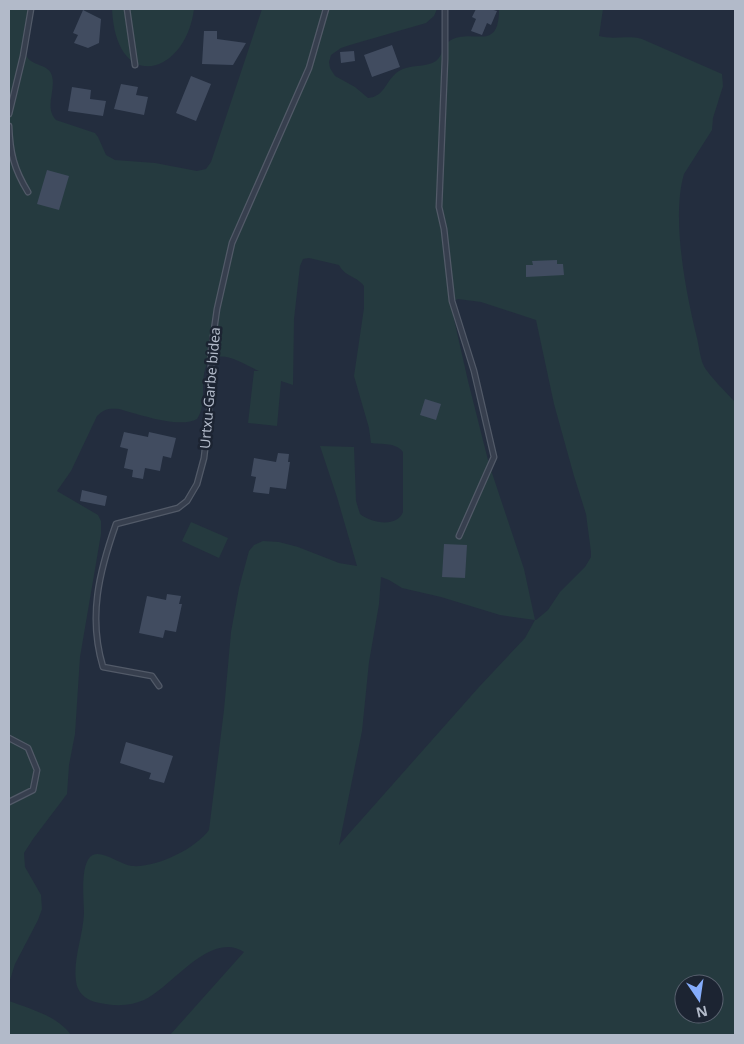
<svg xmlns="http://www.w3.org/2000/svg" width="744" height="1044" font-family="'Noto Sans',sans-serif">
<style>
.green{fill:#253a3f;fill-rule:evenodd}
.building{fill:#414c60}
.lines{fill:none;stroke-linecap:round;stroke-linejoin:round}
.lane-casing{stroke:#525a68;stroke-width:7}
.lane{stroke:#373f4e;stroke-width:4.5}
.labels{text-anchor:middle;stroke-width:5;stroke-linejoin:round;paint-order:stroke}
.street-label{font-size:14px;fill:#b2bac9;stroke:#1c2432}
</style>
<rect width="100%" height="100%" fill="#232d3e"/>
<path class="green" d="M9,9H28C26,22 20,42 26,55C31,67 49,63 52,76C56,91 44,107 56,120L95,133L98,137L106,155L115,160L155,163L197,171L206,169L211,162L262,9H437L434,16L426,23L350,45L341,48L331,55L329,62L330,68L335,76L355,87L368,98C385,97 386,79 399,71C410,64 425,68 436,61C443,56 442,45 451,40C473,28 499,53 499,9H603L599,36C613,40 627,35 642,39L722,74L723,86L713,118L712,130L684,174C671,218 686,293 697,338C699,346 700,357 703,364C706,373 728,394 735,402V1035H170L244,952C210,930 171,988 144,1000C128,1007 112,1006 95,1002C85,999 77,992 76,981C73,959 83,936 84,913C84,900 80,868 90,857C99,847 120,865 132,866C156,868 195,849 209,830L224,710L231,632L239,588L249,551L254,545L263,541L279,542L298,547L339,563L357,566L337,497L320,446L354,447L356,501L360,514C371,523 397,528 403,512V452C396,442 382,445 371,443L369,428L354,376L364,308V286C357,276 345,277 339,265L309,258L303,259L300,266L294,319L293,385L281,381L277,426L248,423L254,371H259C245,365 226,351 210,359C197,376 209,402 197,419C180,429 138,414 119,409C109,408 104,409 97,416L71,471L57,491L98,515L101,521V534L80,657L75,734L69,765L67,794L33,839L24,853L25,867L41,895L42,909L38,920L15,964L9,983ZM458,299L481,302L536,320L554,404L574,476L586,514L591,552V557L585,567L560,592L548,610L536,620H535L524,569L489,464L468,381L451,306L453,301ZM381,577L389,580L402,588L441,597L500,615L535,620L525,638L479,687L339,845L362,731L369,662L379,604ZM684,984H714V1014H684Z
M112,9H194C186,75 116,95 112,9Z
M191,522L228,538L219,558L182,541Z
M9,1001C30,1009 58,1016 71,1035H9Z"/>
<path class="building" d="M476,9H490L497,11L491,25L487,23L482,35L471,31L476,19L472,17Z
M83,10L101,19L99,43L88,48L74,43L78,35L73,33Z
M204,31H217V39L246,43L233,65L202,64Z
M392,45L400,67L372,77L364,55Z
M354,51L355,61L341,63L340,52Z
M191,76L211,84L196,121L176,113Z
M121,84L138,87L136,95L148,97L144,115L114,109Z
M72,87L91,90L90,99L106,101L103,116L68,111Z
M47,170L69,176L59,210L37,204Z
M557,260V264H563L564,275L526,277V265H533L532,261Z
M425,399L441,404L436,420L420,415Z
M124,432L148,437L149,432L176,438L171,458L163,456L160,471L145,468L143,479L132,477L133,470L124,468L128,449L120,447Z
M278,453L289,454L288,462H290L286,489L270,487L269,494L253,492L256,477L251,476L254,458L276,462Z
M82,490L107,496L105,506L80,501Z
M444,544L467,545L465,578L442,577Z
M167,594L181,596L179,604H182L176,632L165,630L163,638L139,633L147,596L166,600Z
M126,742L173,756L164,783L149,779L151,773L120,763Z"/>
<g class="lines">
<g class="lane-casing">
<path id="lane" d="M127,9L135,65
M445,9V59L439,207L444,229L452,301L474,371L494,457L459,536
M9,114L23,56L31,9
M9,126C10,153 14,169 28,192
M159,686L152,676L103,667C88,617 99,572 116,524L178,508L187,501L197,484L204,458L211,395V351L217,309L232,243L309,68L326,9
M9,738L28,748L37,770L33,790L9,802"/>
</g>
<use href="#lane" class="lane"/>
</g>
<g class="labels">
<g class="street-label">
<text transform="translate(210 388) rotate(-85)" y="5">Urtxu-Garbe bidea</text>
</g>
</g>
<rect width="744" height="1044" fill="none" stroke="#b2bac9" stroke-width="20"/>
<g transform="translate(699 999) rotate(167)"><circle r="24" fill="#1c2432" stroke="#58606e"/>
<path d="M0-4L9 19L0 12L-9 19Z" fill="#85acfb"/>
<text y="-8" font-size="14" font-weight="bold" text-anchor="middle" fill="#b2bac9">N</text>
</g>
</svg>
